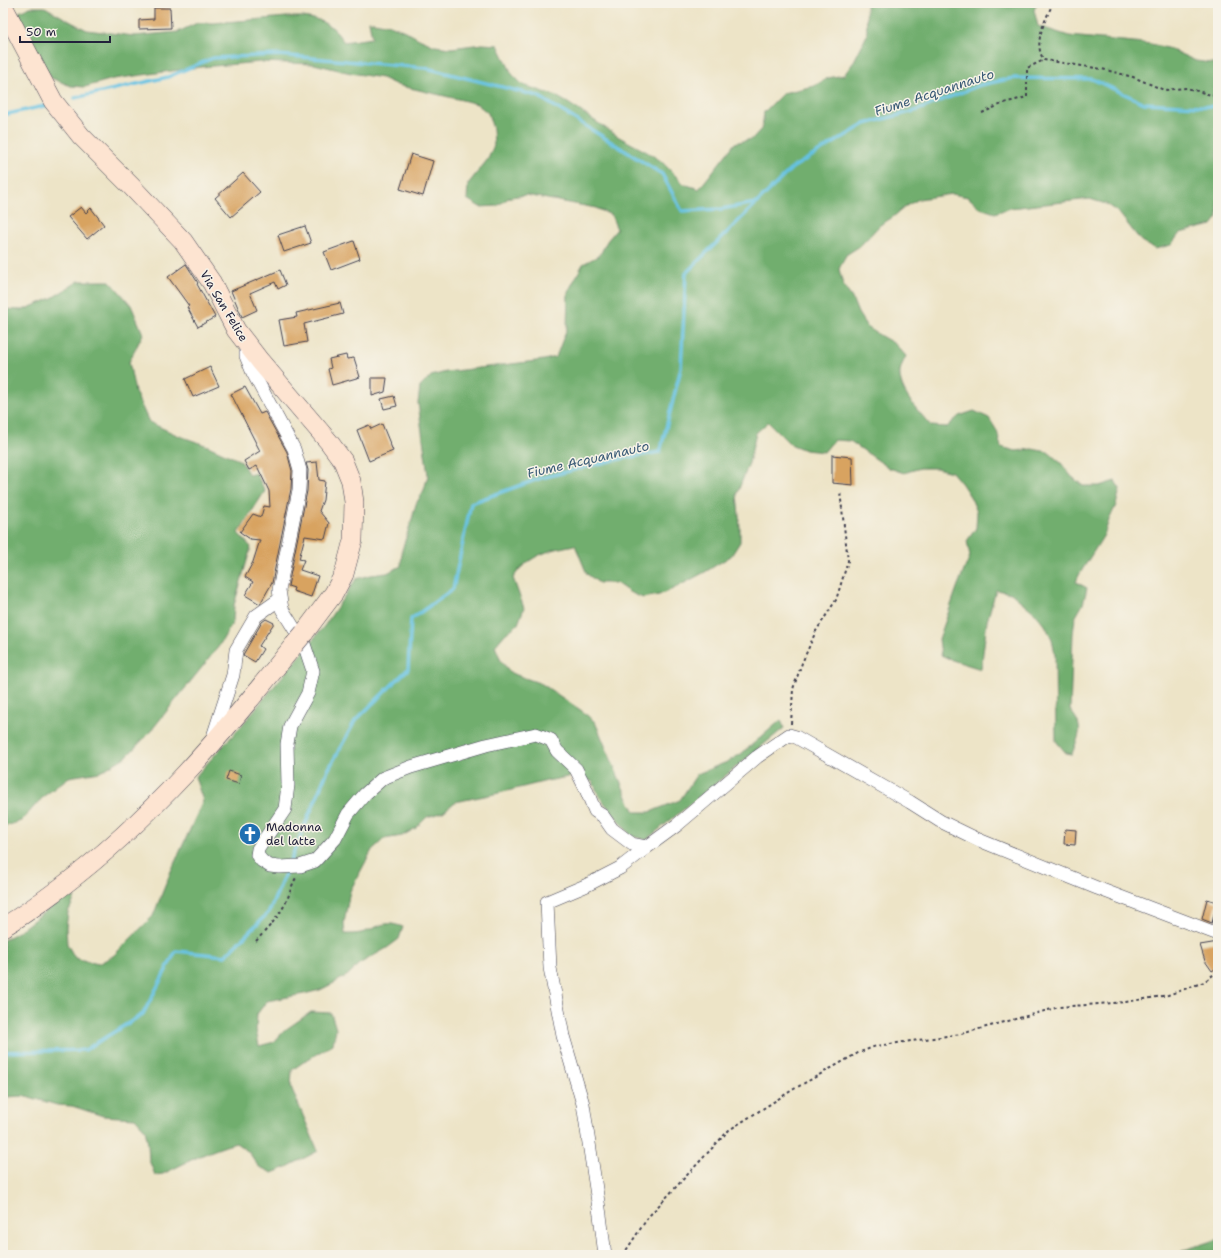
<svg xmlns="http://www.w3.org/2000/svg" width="1221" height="1258" font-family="'Shantell Sans',sans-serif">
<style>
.forest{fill:#71ae6e;stroke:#4a6854}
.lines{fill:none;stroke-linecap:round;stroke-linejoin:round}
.stream{stroke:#65c2e3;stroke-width:3.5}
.building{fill:#d8a361}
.street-casing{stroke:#403f50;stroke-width:14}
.secondary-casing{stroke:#403f50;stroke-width:20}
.path{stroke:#403f50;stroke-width:2;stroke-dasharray:3 3;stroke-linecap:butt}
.street{stroke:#fff;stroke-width:13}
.secondary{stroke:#fde4d1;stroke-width:19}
.secondary-bridge-casing{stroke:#403f50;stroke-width:20;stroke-linecap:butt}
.secondary-bridge{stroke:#fde4d1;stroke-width:19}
.labels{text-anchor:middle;stroke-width:3;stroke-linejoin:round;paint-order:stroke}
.street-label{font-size:12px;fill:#22223b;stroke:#f7f3e8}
.poi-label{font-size:12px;fill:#22223b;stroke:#f7f3e8;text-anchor:start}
.water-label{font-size:13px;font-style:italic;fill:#395a76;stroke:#f7f3e8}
</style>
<rect width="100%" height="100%" fill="#f7f3e8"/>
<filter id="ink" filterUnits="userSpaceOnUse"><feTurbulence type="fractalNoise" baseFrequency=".025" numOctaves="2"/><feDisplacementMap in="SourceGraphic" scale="8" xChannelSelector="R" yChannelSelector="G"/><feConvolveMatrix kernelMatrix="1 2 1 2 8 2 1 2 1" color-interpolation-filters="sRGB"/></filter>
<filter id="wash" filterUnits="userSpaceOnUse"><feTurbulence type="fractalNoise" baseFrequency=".012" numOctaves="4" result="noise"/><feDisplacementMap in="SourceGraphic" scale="16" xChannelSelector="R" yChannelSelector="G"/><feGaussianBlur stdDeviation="0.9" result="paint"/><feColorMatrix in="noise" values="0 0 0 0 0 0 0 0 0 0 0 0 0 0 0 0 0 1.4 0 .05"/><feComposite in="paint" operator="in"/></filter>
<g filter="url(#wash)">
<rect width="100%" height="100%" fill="#ede4c7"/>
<path class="forest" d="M866,3H1037L1034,10L1038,26L1069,36L1134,42L1151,44L1167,48L1196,61L1218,64V217L1212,225L1180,233L1171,245L1155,249L1141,241L1119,213L1106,204L1090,199L1010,208L995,213L980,208L968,197L952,194L919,199L906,206L893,217L880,225L860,246L846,255L839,269L843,285L852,298L858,313L867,327L881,336L895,344L906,356C904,360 901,366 900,371C898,392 919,411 931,426L947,427L959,416L974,411L989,418L997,431L1001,447L1016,451L1032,449L1048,452L1061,463L1071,476L1083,486H1099L1115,481L1120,489L1116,505L1109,520L1104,535L1079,575L1076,582L1087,588L1083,604L1075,618L1073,634L1070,710C1085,728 1079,734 1072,754L1066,753L1056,741L1055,655L1052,639L1045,625L1035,613L1011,593L996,590L987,621L981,669L952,660L941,655L939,639L958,585L970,556L967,541L976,528L977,512L971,498L962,484L952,472L936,468H920L904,473L889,468L850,441L834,440L824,452L805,450L790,444L768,422L756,433L749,463L737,494L740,527V542L731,556L705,572L673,589L659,595L643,598L629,592L616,583H599L587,574L575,545C557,548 537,553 523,566C519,569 516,574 513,578L524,608L518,624L505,634L495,646L501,661L511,673L542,684L582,711L595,722L627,797L635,812H650L680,800L697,774L727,762L741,754L781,720L784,728L646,840L631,836L599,796L593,782L578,775L547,781L499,793L455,802L443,812L427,817L416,828L402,836L384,839L372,850L350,891L344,923L345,934C350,934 356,934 361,933C379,928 382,919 403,927L399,939L387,948L359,964L348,975L334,983L320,990L304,994L267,1001L257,1014L256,1030L259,1046L274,1042L285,1030L311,1012L331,1013L336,1029L333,1044L305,1061L292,1070L291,1087L318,1151L287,1167L272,1173L258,1166L249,1152L236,1143C210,1150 187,1162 163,1174L155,1175L149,1160L148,1144L145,1129L135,1118L103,1116L72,1106L57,1105L26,1096L3,1097V940L15,934L67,895L75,898L68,912L66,928L67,944L75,958L98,964L113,956L153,916L171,871L203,801L195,777L242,725L325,625L356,579L371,575L387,573L401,566L402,550L412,519L416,504L424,490L428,475L418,403L420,387L431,376L446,372L544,360L556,357L567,328L568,292L583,264L600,255L607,241L617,229L611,215L596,208L580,205L526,195L510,197L497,206L480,207L467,199L468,184L488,159L494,145L493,129L488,113L477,104L462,100L397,85L382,78L351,73L314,64L261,62L201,67L113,79L85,87L71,86L51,78L26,36L19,12L30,7H45L73,23L87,30L134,36L178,32L197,23H213L287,17H303L319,20L333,28L344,42L372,38L369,21L390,25L405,31L419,39L435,46L451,48L482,44L498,45L512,74L523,85L554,95L568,103L619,137L647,152L661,161L684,184L699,189L735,143L752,139L762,128L764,112L783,93L814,86L828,78L844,75L853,63L867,35Z
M79,281H110L131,305L143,334L129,362L135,392L149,422L177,435L208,446L241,461L249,475L256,473L265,491L238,533L251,547L234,605L233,622L219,646L150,732L127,756L100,772L69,777L44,796L21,821L3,827V309L23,310L52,298Z
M1218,1239V1255H1179L1184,1250Z"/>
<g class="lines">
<path class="stream" d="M75,98L168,77L213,58L278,55L426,68L538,96L662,174L682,211L721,209L756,203
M3,115L49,105
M290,861L327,772L355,721L408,669L411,619L453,589L471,503L541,478L614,460L660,452L681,368L686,273L792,168L865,124L918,110L980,85L1014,78L1092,79L1144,103L1218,107
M3,1052L85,1050L143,1014L176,951L225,956L269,912L285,874"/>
</g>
<g id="blocks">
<path class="building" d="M154,8H170L171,28L139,29V20L154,19Z
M411,154L433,161L423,196L400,189Z
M243,173L260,192L231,217L215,198Z
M81,207L86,213L91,208L104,225L87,239L68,217Z
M305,226L311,243L284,252L278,235Z
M354,241L360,259L331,270L324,252Z
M186,264L198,283L197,284L215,317L198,327L187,307L189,306L168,277Z
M280,270L286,285L278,289L275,282L250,293L257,310L242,317L231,291Z
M340,303L343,314L304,324L307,342L284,346L279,320L297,317L296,313Z
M346,355L347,359L354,358L360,377L332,385L328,369L331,368L329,359Z
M210,367L219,386L193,397L185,379Z
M372,378H387L385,392L372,396Z
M245,387L260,414L265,412L287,452L292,471L291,489L272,583L260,604L245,595L253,582L245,577L253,562L260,540L250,539L240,532L253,514L261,517L264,506L270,507L269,491L257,466L249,470L244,461L260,451L231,394Z
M394,396L397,406L384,409L381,399Z
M382,424L393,451L369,461L357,430L369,425L371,429Z
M832,455L852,457L853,485L832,483Z
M317,462L319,480L325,481L323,500L319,511L329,523L325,539L305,536L299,559L304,560L300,570L318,576L311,597L293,591L294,588L288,586L307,491L308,470L306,463Z
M266,619L274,623L259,646L263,649L255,662L243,655L244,653L262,622Z
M229,771L241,775L239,784L226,780Z
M248,824L259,833L252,843L240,833Z
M1065,829L1076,830L1075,845L1064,844Z
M1207,899L1217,902L1212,923L1202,919Z
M1218,942V967L1212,971L1205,961L1200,945Z"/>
</g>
</g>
<g filter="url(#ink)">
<use href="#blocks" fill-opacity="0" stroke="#403f50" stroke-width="1"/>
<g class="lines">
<g class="street-casing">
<path id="street" d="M246,344V356L253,373L294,449L300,470L299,490L279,590L282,609L295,630
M304,644L313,671L308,693L290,726L287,744L288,785L285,809L258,849L257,855L262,861L270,866L279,867L300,866L315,861L335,839L348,814L365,794L383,778L411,767L486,745L536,734L551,740L557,751L576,769L585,787L595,811L603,816L612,829L632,844L647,847L677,825L757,757L789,735L796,737L910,802L940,821L979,840L1097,888L1218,934
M212,740L233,675L236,650L256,616L280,599
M605,1255L600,1215L583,1104L563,1036L550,968L547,902L585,886L620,868L647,847"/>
</g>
<g class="secondary-casing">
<path id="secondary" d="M3,6L53,101L81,136L132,187L183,241L212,283L236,330L260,361L329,442L343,461L351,481L354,502L353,540L344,574L334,593L304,633
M3,927C23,916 41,902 60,888C151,820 224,733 294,645"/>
</g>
<path class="path" d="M1053,3C1046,19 1032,43 1044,60L1102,69L1133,77L1164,90L1187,88L1218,97
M1216,3L1218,4
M982,113L1004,103L1027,97V68L1044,60
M791,724L793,689L802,663L816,631L836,600L848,561L840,491
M256,941C267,929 279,917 286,902C290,894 291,886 296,878
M623,1255L649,1216L729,1130L794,1089L858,1053L876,1046L961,1034L1059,1007L1126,1002L1168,995L1204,982L1218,971"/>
<use href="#street" class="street"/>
<use href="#secondary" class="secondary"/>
<g class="secondary-bridge-casing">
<path id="secondary-bridge" d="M294,645L304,633"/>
</g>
<use href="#secondary-bridge" class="secondary-bridge"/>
</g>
</g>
<defs>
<g id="church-disc" transform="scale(1.15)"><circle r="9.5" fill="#1f6fb2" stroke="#f7f3e8"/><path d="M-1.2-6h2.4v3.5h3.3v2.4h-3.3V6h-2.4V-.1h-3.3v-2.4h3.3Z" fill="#fff"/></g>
</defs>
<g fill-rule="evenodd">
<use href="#church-disc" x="250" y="834"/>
</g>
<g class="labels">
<g class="street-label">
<text transform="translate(224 306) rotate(59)" y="4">Via San Felice</text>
</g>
<g class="poi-label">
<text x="266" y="831">Madonna<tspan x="266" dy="14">del latte</tspan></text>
</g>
<g class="water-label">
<text transform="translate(934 92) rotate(-18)" y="5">Fiume Acquannauto</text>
<text transform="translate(588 459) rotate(-13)" y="5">Fiume Acquannauto</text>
</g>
</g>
<rect width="1221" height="1258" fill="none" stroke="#f7f3e8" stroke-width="16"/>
<path d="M20 36v6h90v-6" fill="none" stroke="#22223b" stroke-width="2"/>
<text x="26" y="36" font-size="12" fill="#22223b" stroke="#f7f3e8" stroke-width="3" paint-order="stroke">50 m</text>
</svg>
